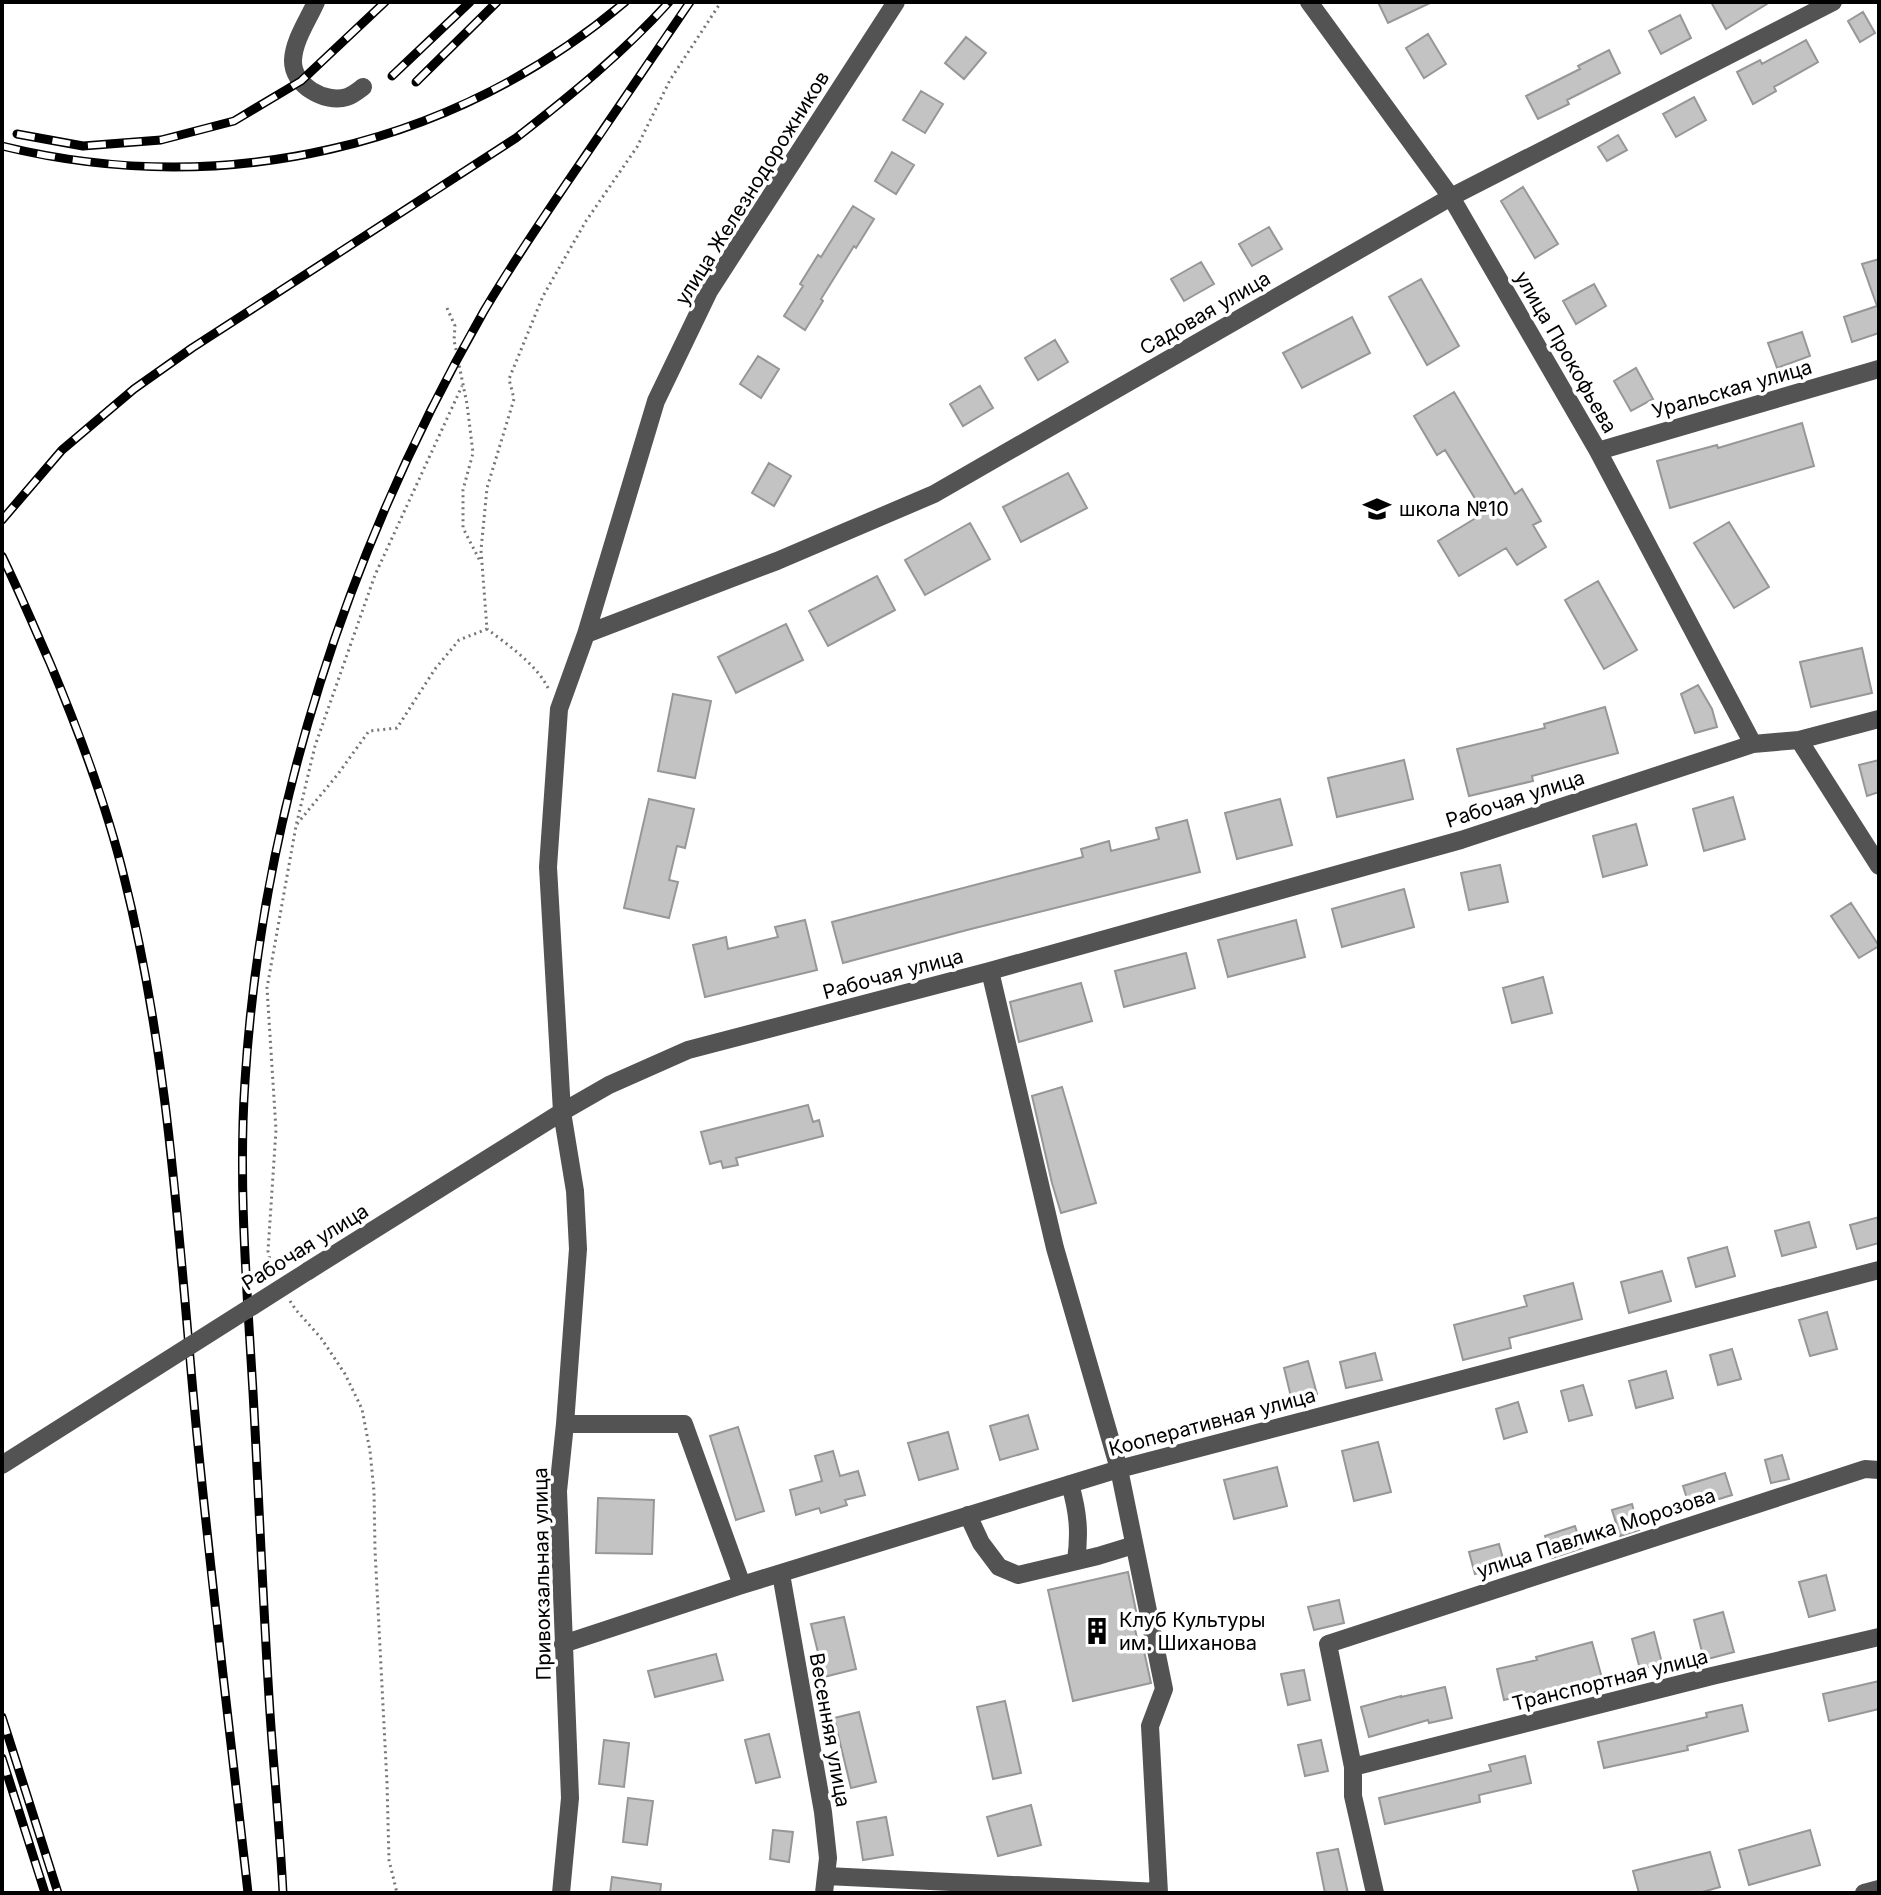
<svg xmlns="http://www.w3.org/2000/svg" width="1881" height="1895" font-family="Inter,sans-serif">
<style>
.building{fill:#c3c3c3;stroke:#979797;stroke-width:2}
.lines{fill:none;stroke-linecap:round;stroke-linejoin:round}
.path{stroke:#757575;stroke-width:3;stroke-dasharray:2 4;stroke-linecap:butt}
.minor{stroke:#535353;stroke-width:18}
.rail-casing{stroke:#000;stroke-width:9}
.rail{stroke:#fff;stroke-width:6;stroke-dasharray:18;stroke-linecap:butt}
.minor-bridge{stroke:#535353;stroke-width:18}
.labels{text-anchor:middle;stroke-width:7;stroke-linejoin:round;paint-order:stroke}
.street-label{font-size:20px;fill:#000;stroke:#fff}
.poi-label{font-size:20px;fill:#000;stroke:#fff;text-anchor:start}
</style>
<rect width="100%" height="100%" fill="#fff"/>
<path class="building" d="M1378,2H1432L1388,23Z
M1711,2H1770L1726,29Z
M1863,12L1875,33L1860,42L1848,21Z
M1680,15L1691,38L1661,54L1649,31Z
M1428,34L1446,64L1424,78L1406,48Z
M966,37L986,53L964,79L945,63Z
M1806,40L1818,62L1774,87L1776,91L1753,104L1737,72L1760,60L1762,64Z
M1609,50L1620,73L1567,100L1569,104L1538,119L1526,96L1580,69L1578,66Z
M921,91L943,104L925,133L903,120Z
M1694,97L1706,120L1676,137L1663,114Z
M1618,135L1627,150L1607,161L1598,147Z
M892,152L914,165L896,194L875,181Z
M1523,187L1558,244L1535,258L1501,201Z
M853,206L874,219L856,248L854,246L821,299L823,301L805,330L784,316L803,286L800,284L818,255L821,257Z
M1269,227L1282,249L1252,266L1239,244Z
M1879,259V333L1852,342L1844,317L1877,306L1862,264Z
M1201,262L1214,284L1184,301L1171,279Z
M1421,279L1459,346L1427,365L1389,297Z
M1594,284L1606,306L1576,324L1563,301Z
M1352,317L1370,353L1302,388L1283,353Z
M1802,332L1810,356L1777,368L1768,343Z
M1055,340L1068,362L1038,380L1025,358Z
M758,356L779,369L761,398L740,384Z
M1636,368L1653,399L1631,411L1614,381Z
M980,386L993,408L963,426L950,404Z
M1454,392L1515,494L1522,489L1541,521L1533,525L1546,547L1517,565L1506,548L1459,576L1438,541L1484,513L1445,450L1437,455L1414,416Z
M1802,423L1814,466L1670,508L1657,461L1717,445L1718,448Z
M769,463L791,476L774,506L752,493Z
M1068,473L1087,508L1021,542L1003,507Z
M1729,522L1769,587L1734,608L1694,543Z
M970,523L990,559L925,595L905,560Z
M877,576L895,610L828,646L809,611Z
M1598,581L1637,650L1604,669L1565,600Z
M786,624L803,660L736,693L718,657Z
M1862,648L1872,693L1811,707L1800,662Z
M1698,685L1712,709L1717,727L1695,733L1681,694Z
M673,694L711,701L695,778L658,771Z
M1605,707L1618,753L1532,776L1533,781L1469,796L1457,749L1545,728L1544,724Z
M1404,760L1413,799L1337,817L1328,778Z
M1879,760V792L1867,796L1859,765Z
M1733,797L1745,839L1704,851L1693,809Z
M649,799L694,809L685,848L677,846L669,880L678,882L669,918L624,908Z
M1280,799L1292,845L1237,859L1225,813Z
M1187,820L1200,872L967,930L843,963L832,922L1083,857L1081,849L1109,841L1111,851L1159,839L1156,828Z
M1636,824L1647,865L1603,877L1593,836Z
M1500,865L1508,902L1469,910L1461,873Z
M1404,889L1414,927L1342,947L1332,909Z
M1851,903L1879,946L1859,958L1831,916Z
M805,920L817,970L705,997L693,945L726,937L728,949L778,937L775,927Z
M1296,920L1305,957L1228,977L1218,940Z
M1186,953L1195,988L1124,1007L1115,971Z
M1543,977L1552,1013L1512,1023L1503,988Z
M1081,983L1092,1021L1019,1042L1010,1002Z
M1062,1087L1096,1203L1061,1213L1052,1183L1032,1096Z
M808,1105L813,1122L819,1120L823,1136L736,1158L738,1165L723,1168L721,1161L710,1164L701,1132Z
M1879,1217V1243L1857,1249L1850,1225Z
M1809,1222L1816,1247L1782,1256L1775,1231Z
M1727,1247L1735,1276L1696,1287L1688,1258Z
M1662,1271L1671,1301L1629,1313L1621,1282Z
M1573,1283L1582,1319L1509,1338L1511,1348L1463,1360L1454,1325L1527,1306L1524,1296Z
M1827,1312L1837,1349L1810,1356L1799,1320Z
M1732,1349L1741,1379L1718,1385L1710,1355Z
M1375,1353L1382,1380L1346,1388L1340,1362Z
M1308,1361L1317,1394L1292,1401L1284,1368Z
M1666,1371L1673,1398L1636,1408L1629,1381Z
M1583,1385L1592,1415L1569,1421L1561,1391Z
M1518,1402L1527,1432L1504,1439L1496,1409Z
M1028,1415L1038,1449L1000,1460L990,1426Z
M738,1427L764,1511L736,1520L710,1436Z
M948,1432L958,1469L919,1480L908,1443Z
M1378,1442L1391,1492L1354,1501L1342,1451Z
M833,1451L840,1476L858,1471L865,1495L845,1500L847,1505L821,1513L819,1508L796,1515L790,1490L822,1481L815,1456Z
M1782,1455L1789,1479L1771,1483L1765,1460Z
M1277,1467L1287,1506L1234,1519L1224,1480Z
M1725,1473L1732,1495L1690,1508L1683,1486Z
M598,1498L654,1500L652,1554L596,1553Z
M1632,1504L1639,1530L1620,1536L1612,1510Z
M1575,1526L1582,1548L1552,1558L1545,1536Z
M1499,1544L1505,1566L1475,1574L1469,1552Z
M1128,1572L1136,1611L1131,1612L1140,1651H1144L1151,1683L1073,1701L1048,1590Z
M1826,1575L1835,1610L1809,1617L1799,1582Z
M1339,1600L1344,1623L1314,1630L1308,1607Z
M1723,1612L1734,1652L1704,1660L1694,1620Z
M844,1617L856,1669L824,1677L811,1624Z
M1654,1632L1662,1663L1640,1669L1632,1639Z
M1592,1642L1602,1678L1546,1692L1545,1690L1504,1700L1497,1669L1537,1660L1536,1657Z
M716,1654L723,1680L655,1697L648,1671Z
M1304,1670L1310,1700L1288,1705L1281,1674Z
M1879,1681V1709L1829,1721L1823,1694Z
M1445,1687L1452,1718L1429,1723L1428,1720L1369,1737L1361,1707L1401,1696V1697Z
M1005,1701L1021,1773L993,1779L977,1707Z
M1742,1705L1748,1731L1687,1746L1688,1750L1604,1768L1598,1742L1707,1717L1706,1713Z
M859,1712L876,1782L851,1788L834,1718Z
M769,1734L780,1777L756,1783L745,1740Z
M604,1740L629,1743L624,1787L599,1784Z
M1321,1740L1328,1771L1305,1776L1298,1745Z
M1525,1756L1531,1783L1479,1795L1480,1802L1385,1824L1379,1798L1491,1771L1489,1765Z
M628,1798L653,1801L647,1845L623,1842Z
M1031,1805L1041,1845L998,1856L987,1817Z
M886,1817L893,1855L863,1860L857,1822Z
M773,1830L793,1832L789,1862L770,1859Z
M1810,1830L1820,1865L1749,1885L1739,1850Z
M1338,1849L1348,1893H1325L1317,1853Z
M1710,1852L1720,1887L1699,1893H1639L1633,1871Z
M612,1877L661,1884L660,1893H610Z"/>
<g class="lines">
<path class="path" d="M447,308L455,326L454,340L467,404L473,453L463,490V528L480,561
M548,688C537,665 507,644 487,629L481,550L487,488L514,399L509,379L543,296L586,221L637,147L670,80L721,2
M297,824L338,774L369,731L397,728L435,669L459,640L487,629
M272,1270L268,1251L276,1130L267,988L296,826L315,746L375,575L462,386
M290,1301L296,1310L321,1338L345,1374L362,1409L370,1451L374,1491L375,1550L387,1783L389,1860L397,1893"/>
<path class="minor" d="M316,2C308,20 294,40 293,60C292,85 325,104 347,97C353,95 359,90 363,87
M1309,2L1451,197L1598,451L1753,744
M1598,451L1879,369
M586,634L777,561L934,494L1451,197L1833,2
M1799,740L1879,866
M990,971L1055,1248L1119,1469L1164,1689L1150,1726L1159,1893
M308,1271L562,1112L609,1085L688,1050L990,971L1461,840L1753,744L1799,740L1879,719
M565,1424H684L742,1585
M1070,1484C1078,1512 1080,1532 1076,1561
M968,1515L981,1543L999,1567L1018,1575L1098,1556L1134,1545
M781,1574L823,1812L828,1858L824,1893
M563,1644L742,1585L1119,1469L1879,1270
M1353,1767L1712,1676L1879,1637
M826,1876L1159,1892
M561,1893L570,1798L558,1491L565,1424L578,1249L575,1191L562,1112L548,867L559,709L586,634L656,401L709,291L896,2
M1375,1893L1353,1796V1767L1328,1644L1865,1469L1879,1470
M1864,1893L1879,1889"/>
<g class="rail-casing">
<path id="rail" d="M392,76L470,2
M416,82L497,2
M17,134L83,146L161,140L234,121L301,81L385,2
M2,146C223,200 451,148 625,2
M2,520L62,450L134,389L192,348L516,138C570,96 623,53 669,2
M2,556C19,591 34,627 50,663C79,732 106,803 124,877C170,1060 179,1248 197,1435C212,1588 231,1740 248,1893
M2,1717L58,1893
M2,1758L45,1893
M283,1893C280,1833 274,1773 270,1713C263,1606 259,1499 253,1392C247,1289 238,1184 245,1081C262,809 349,547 484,311C513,262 545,215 577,168C615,113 652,57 690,2"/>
</g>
<use href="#rail" class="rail"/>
<path class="minor-bridge" d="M2,1465L308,1271"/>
</g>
<defs>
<g id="school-bare" transform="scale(2.16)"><path d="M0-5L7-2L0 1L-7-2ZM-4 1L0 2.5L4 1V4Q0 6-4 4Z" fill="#000" stroke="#fff" stroke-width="2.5" paint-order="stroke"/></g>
<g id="building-bare" transform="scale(2.16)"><path d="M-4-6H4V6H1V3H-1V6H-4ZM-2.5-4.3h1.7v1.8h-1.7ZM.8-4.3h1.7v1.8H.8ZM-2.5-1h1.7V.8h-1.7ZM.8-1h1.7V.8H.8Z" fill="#000" stroke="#fff" stroke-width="2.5" paint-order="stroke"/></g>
</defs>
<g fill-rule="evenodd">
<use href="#school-bare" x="1377" y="509"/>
<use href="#building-bare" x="1097" y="1631"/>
</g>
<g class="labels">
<g class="street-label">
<text transform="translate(752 188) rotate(-58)" y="7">улица Железнодорожников</text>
<text transform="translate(1205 313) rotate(-30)" y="7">Садовая улица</text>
<text transform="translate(1566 352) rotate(60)" y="7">улица Прокофьева</text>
<text transform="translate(1732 389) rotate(-16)" y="7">Уральская улица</text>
<text transform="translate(1515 799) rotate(-18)" y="7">Рабочая улица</text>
<text transform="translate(893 974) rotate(-15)" y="7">Рабочая улица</text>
<text transform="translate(305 1247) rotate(-32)" y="7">Рабочая улица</text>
<text transform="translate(1212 1422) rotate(-15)" y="7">Кооперативная улица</text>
<text transform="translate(1596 1533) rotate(-18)" y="7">улица Павлика Морозова</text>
<text transform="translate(542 1574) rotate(-91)" y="7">Привокзальная улица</text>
<text transform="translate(1610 1680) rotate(-14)" y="7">Транспортная улица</text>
<text transform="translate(830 1730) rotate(80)" y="7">Весенняя улица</text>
</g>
<g class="poi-label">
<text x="1399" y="516">школа №10</text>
<text x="1119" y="1627">Клуб Культуры<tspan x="1119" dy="23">им. Шиханова</tspan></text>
</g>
</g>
<rect width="1881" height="1895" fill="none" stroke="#000000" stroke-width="8"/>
</svg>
